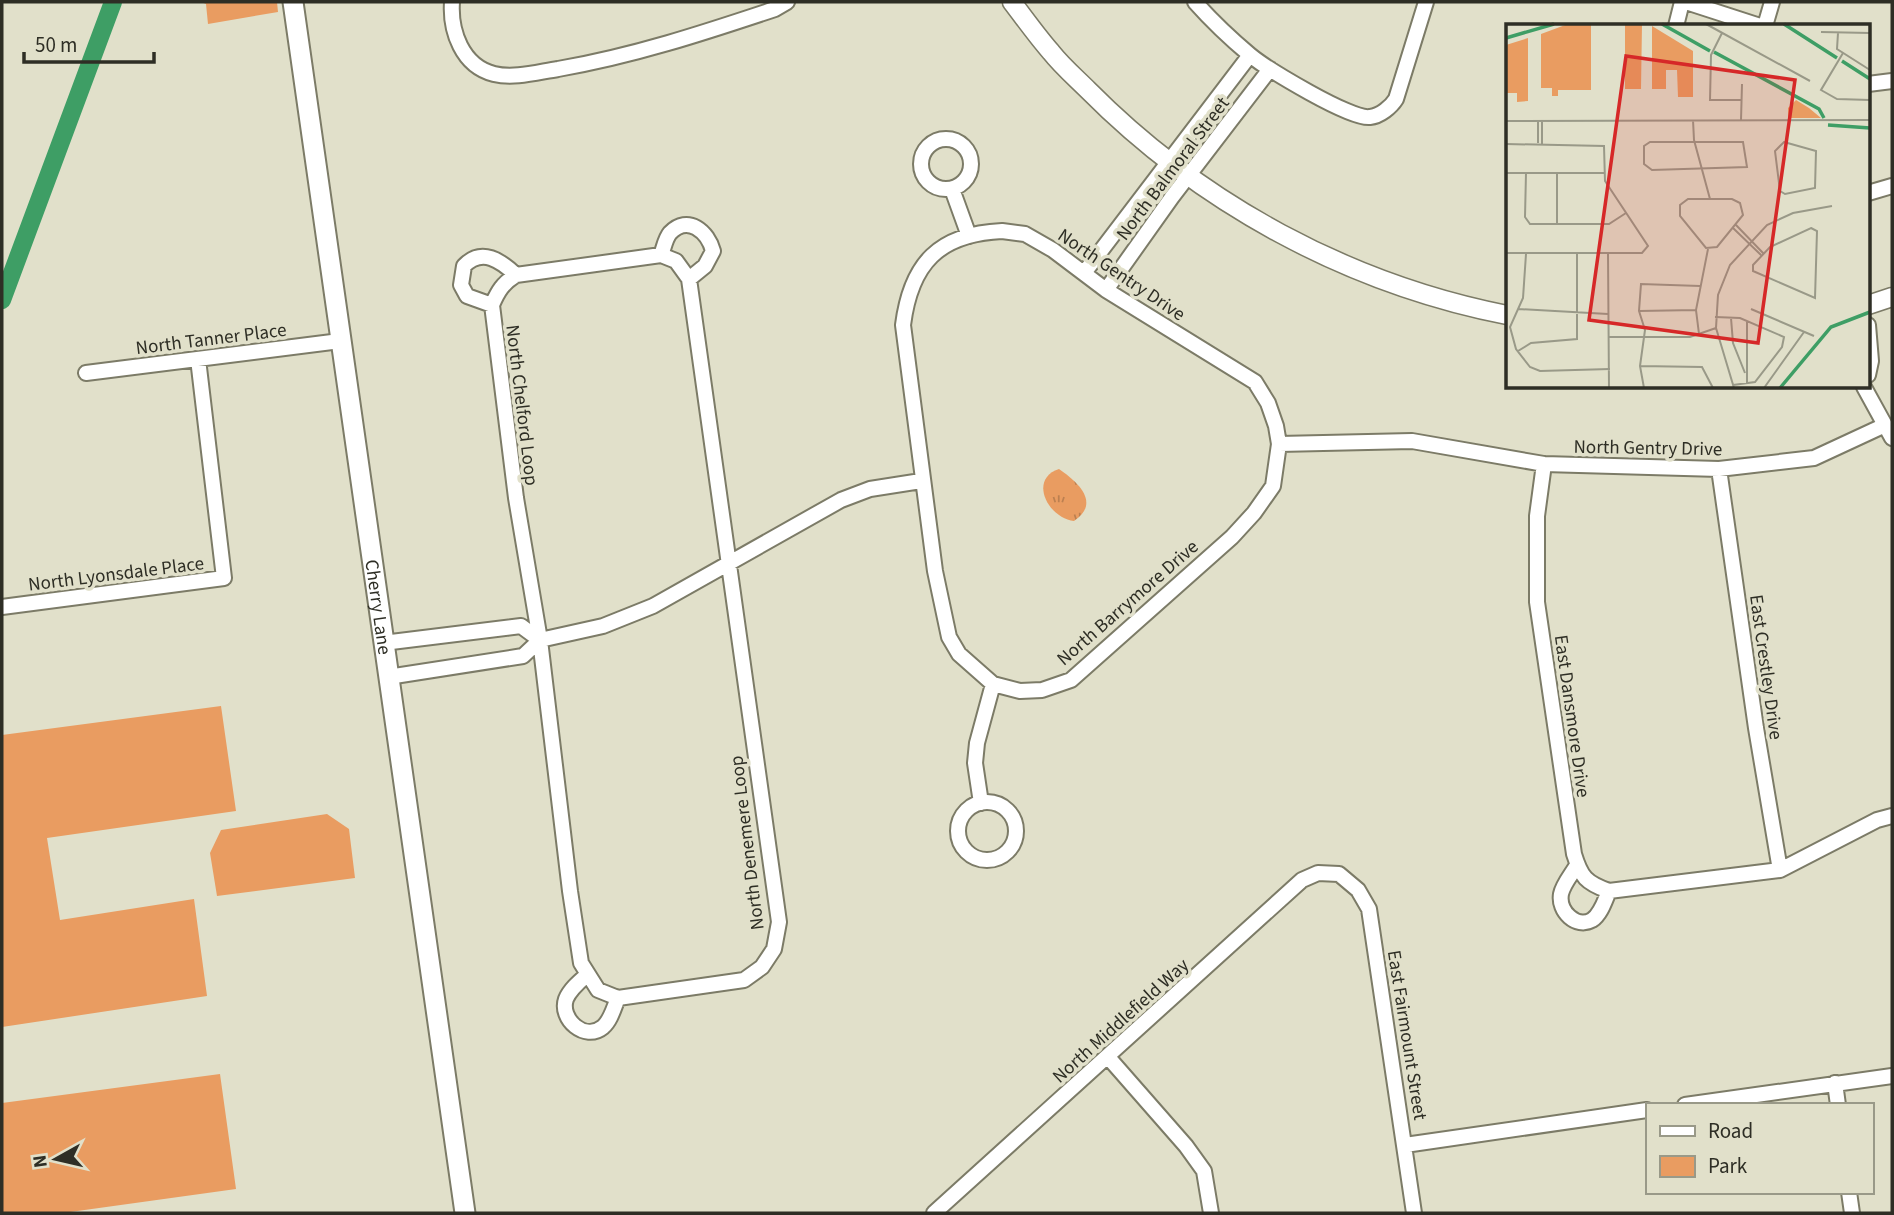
<svg xmlns="http://www.w3.org/2000/svg" width="1894" height="1215" font-family="'Source Sans 3',sans-serif">
<style>
.green{fill:#e99c61}
.park{fill:url(#park-tufts)}
.lines{fill:none;stroke-linecap:round;stroke-linejoin:round}
.canal{stroke:#3e9e65;stroke-width:18}
.minor-casing{stroke:#7c7b67;stroke-width:18}
.tertiary-casing{stroke:#7c7b67;stroke-width:21}
.secondary-casing{stroke:#7c7b67;stroke-width:23}
.minor{stroke:#fff;stroke-width:14}
.tertiary{stroke:#fff;stroke-width:18}
.secondary{stroke:#fff;stroke-width:19}
.labels{text-anchor:middle;stroke-width:7;stroke-linejoin:round;paint-order:stroke}
.street-label{font-size:19px;fill:#2e2e25;stroke:#e1e0ca}
.inset-river{fill:none;stroke:#3e9e65;stroke-width:3.5}
.inset-road{fill:none;stroke:#998;stroke-width:2}
.view{fill:#d62828;fill-opacity:0.15;stroke:#d62828;stroke-width:3.5}
.inset-edge{fill:none;stroke:#2e2e25;stroke-width:3.5}
</style>
<defs>
<pattern id="park-tufts" width="24" height="20" patternUnits="userSpaceOnUse" patternTransform="scale(1.75)"><rect width="24" height="20" fill="#e99c61"/><path d="M3 7l-1-3M5 7V3M7 7l1-3M15 17l-1-3M17 17v-4M19 17l1-3" fill="none" stroke="#bd8050"/></pattern>
</defs>
<rect width="100%" height="100%" fill="#e1e0ca"/>
<path class="green" d="M201,2H277L278,12L208,24L206,4Z
M221,706L236,811L47,838L60,920L194,899L207,996L2,1027V735Z
M327,814L349,829L355,878L217,896L210,853L221,830Z
M220,1074L236,1189L63,1213H2V1103Z"/>
<path class="park" d="M1059,469C1078,482 1101,503 1074,521C1048,518 1028,479 1059,469Z"/>
<g class="lines">
<path class="canal" d="M2,300L113,2"/>
<g class="minor-casing">
<path id="minor" d="M452,2C450,31 462,66 494,74C514,79 538,72 558,69C633,56 703,33 775,9L787,2
M1195,2C1211,20 1231,39 1250,55C1267,69 1351,120 1370,117C1380,116 1391,107 1396,99L1426,2
M1686,2L1760,26
M1676,26L1682,2
M1765,26L1772,2
M1868,84L1892,81
M921 164a25 25 0 1 1 50 0a25 25 0 1 1-50 0Z
M952,189L969,236
M1868,193L1892,186
M1002,231L1025,234L1053,250L1106,290L1255,382L1268,403L1276,426L1279,444L1273,486L1254,513L1232,537L1071,680L1042,690L1020,691L993,684L959,654L949,637L935,571L903,325C911,263 939,234 1002,231Z
M661,255L676,261L689,279L779,922L774,949L762,967L744,980L618,998L598,990L581,963L570,891L540,640L516,498L492,305C498,291 503,283 516,275Z
M661,255C664,248 665,239 670,233C688,214 708,232 713,251L705,266L689,279
M1084,273L1250,55
M1106,290L1172,197L1270,69
M492,305L467,296L461,285L464,266C482,247 501,261 516,275
M1868,325L1871,361L1868,375
M86,373L340,341
M1864,387L1892,438
M1279,444L1412,441L1544,464L1719,469L1814,458L1883,426
M1544,464L1537,516V602L1574,854C1581,877 1586,883 1609,891L1780,870L1877,820L1892,816
M1719,469L1756,728L1780,870
M2,607L224,578L198,359
M383,643L521,626L540,640
M388,677L523,656L540,640L603,626L653,606L841,500L870,489L921,481
M958 831a29 29 0 1 1 58 0a29 29 0 1 1-58 0Z
M981,803L975,763L977,743L993,684
M1577,865C1572,874 1563,884 1561,894C1558,911 1576,929 1592,920C1601,914 1605,900 1609,891
M588,974C580,981 570,989 566,999C559,1019 585,1042 603,1027C611,1020 614,1007 618,998
M1108,1057L1186,1146L1204,1171L1211,1213
M1835,1083L1838,1105
M1685,1105L1892,1076
M1405,1145L1647,1110
M1849,1192L1852,1213
M934,1213L1302,880L1318,873L1339,874L1358,890L1369,909L1414,1213"/>
</g>
<g class="tertiary-casing">
<path id="tertiary" d="M1012,2C1025,19 1037,36 1051,52C1062,66 1076,78 1088,90C1201,204 1349,284 1507,315
M1868,305L1892,297"/>
</g>
<g class="secondary-casing">
<g id="secondary">
<path id="s1" d="M293,2L465,1213"/>
</g>
</g>
<use href="#minor" class="minor"/>
<use href="#tertiary" class="tertiary"/>
<use href="#secondary" class="secondary"/>
</g>
<g class="labels">
<g class="street-label">
<text transform="translate(1172 168) rotate(-53)" y="7">North Balmoral Street</text>
<text transform="translate(1122 274) rotate(34)" y="7">North Gentry Drive</text>
<text transform="translate(211 338) rotate(-7)" y="7">North Tanner Place</text>
<text transform="translate(523 405) rotate(83)" y="7">North Chelford Loop</text>
<text transform="translate(1648 447) rotate(1)" y="7">North Gentry Drive</text>
<text transform="translate(116 573) rotate(-7)" y="7">North Lyonsdale Place</text>
<text transform="translate(1127 602) rotate(-41)" y="7">North Barrymore Drive</text>
<text dy="7" stroke="none"><textPath href="#s1" startOffset="611">Cherry Lane</textPath></text>
<text transform="translate(1767 667) rotate(82)" y="7">East Crestley Drive</text>
<text transform="translate(1573 716) rotate(82)" y="7">East Dansmore Drive</text>
<text transform="translate(746 843) rotate(-97)" y="7">North Denemere Loop</text>
<text transform="translate(1120 1020) rotate(-42)" y="7">North Middlefield Way</text>
<text transform="translate(1408 1035) rotate(81)" y="7">East Fairmount Street</text>
</g>
</g>
<g transform="translate(1506 24)">
<rect width="364" height="364" fill="#e1e0ca"/>
<path d="M62,0H85V66H52V72H46V64H35V10ZM119,0H136L135,65H119ZM146,2L187,27V73H172L171,46H160V65H146ZM22,14V77L11,78V69H0V21ZM290,76L303,84L315,94H282V84Z" fill="#e99c61"/>
<path class="inset-river" d="M156,0L204,27M278,0L331,34M0,14L48,0M208,28L313,85L318,94M336,37L364,55M322,101L364,104M274,364L325,303L364,288"/>
<path class="inset-road" d="M200,0L304,57M315,8L364,9M216,9L205,31L204,76H235M332,9L331,25L364,46M337,29L315,66L331,75L364,76M187,96L188,116L204,175M235,96L236,60M0,97L364,96M32,97V119M36,98V120M144,118H237L241,143L146,146L138,140V122ZM278,118L310,127L309,164L279,170L274,167L269,127ZM0,120L98,122L99,157L142,222L136,229H0M0,149H98M20,149L19,193L24,200H103L120,189M182,175H226L234,179L237,191L211,223L200,224L174,192V181ZM51,201V149M230,201L257,229M227,204L255,231M305,204L311,207L309,274L247,247V241L264,223ZM20,230L17,274L4,303L10,325L24,343L34,347L104,345M102,230L103,364M12,285L102,290M245,285L308,312M133,287L190,286M209,293L234,294L278,313L276,323L249,358L227,361M225,294L227,319L239,349M193,310L190,286L202,225M103,313H184L210,304M12,327L25,319L71,315V229M134,342L196,343L207,364M241,360V297M138,364L134,342L139,306L133,287L135,260L194,262M228,364L210,304L212,271L224,241L261,201L287,189L326,182M258,364L298,308"/>
<path class="view" d="M120,32L289,56L252,319L83,296Z"/>
<rect width="364" height="364" class="inset-edge"/>
</g>
<rect width="1894" height="1215" fill="none" stroke="#2e2e25" stroke-width="7"/>
<rect x="1646" y="1103" width="228" height="91" fill="#e1e0ca" stroke="#999988" stroke-width="2"/>
<rect x="1660" y="1126" width="35" height="10" fill="#ffffff" stroke="#999988" stroke-width="2"/>
<text x="1708" y="1138" font-size="21" fill="#2e2e25">Road</text>
<rect x="1660" y="1156" width="35" height="21" fill="#e99c61" stroke="#999988" stroke-width="2"/>
<text x="1708" y="1173" font-size="21" fill="#2e2e25">Park</text>
<g transform="translate(56 1159) rotate(262)" stroke="#e1e0ca" stroke-width="5" paint-order="stroke">
<path d="M0-5L12 26L0 18L-12 26Z" fill="#2e2e25"/>
<text y="-10" font-size="19" font-weight="bold" text-anchor="middle" fill="#2e2e25">N</text>
</g>
<path d="M24 52v10h130v-10" fill="none" stroke="#2e2e25" stroke-width="3.5"/>
<text x="35" y="52" font-size="21" fill="#2e2e25" stroke="#e1e0ca" stroke-width="5" paint-order="stroke">50 m</text>
</svg>
